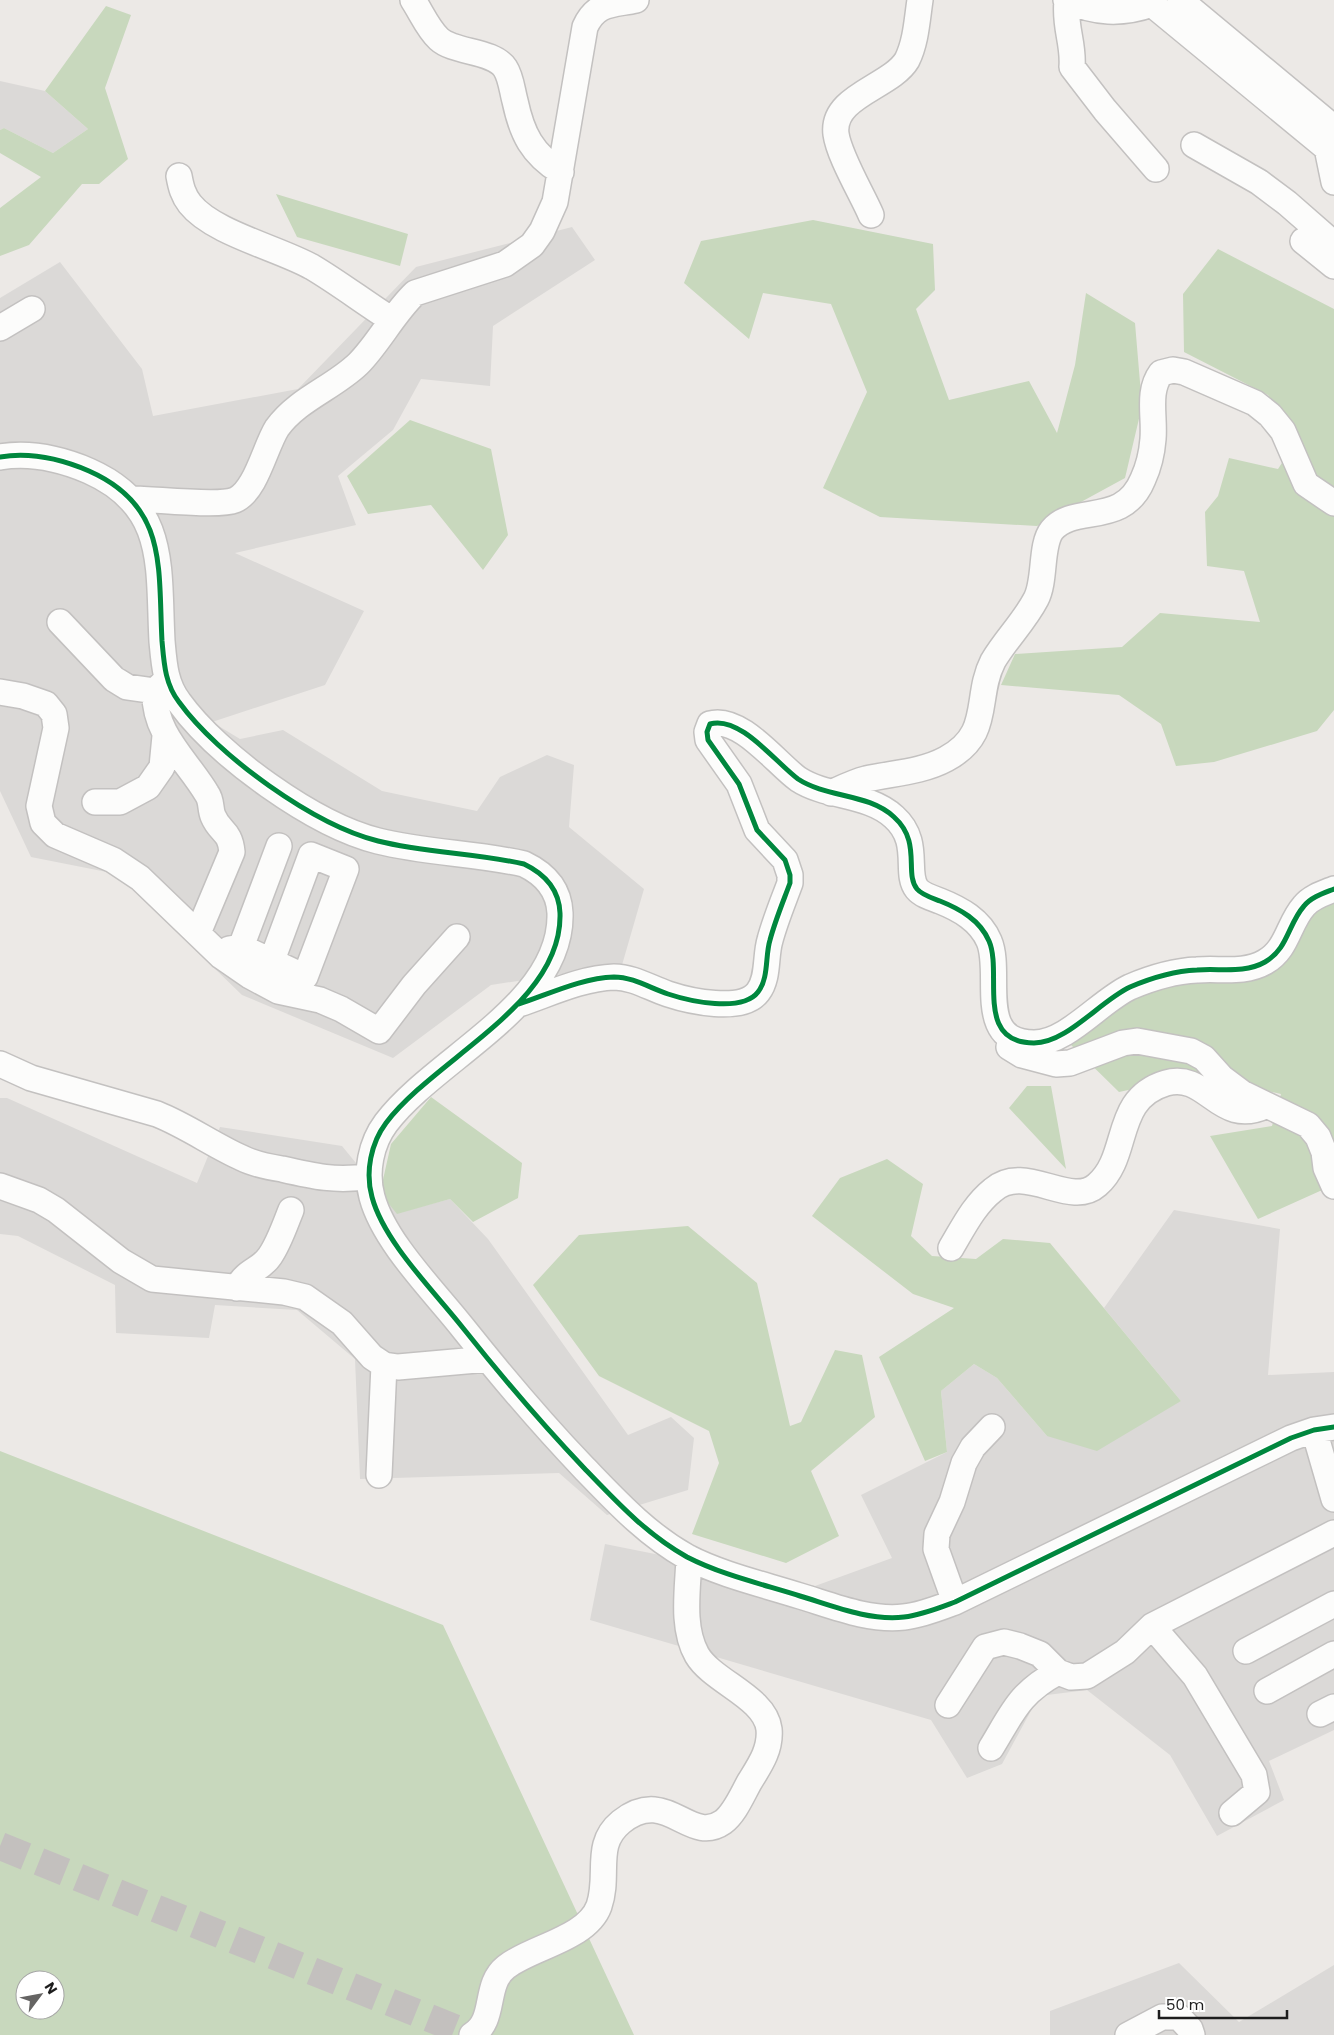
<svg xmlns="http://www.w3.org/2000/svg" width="1334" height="2035" font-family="Poppins,sans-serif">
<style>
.residential{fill:#dbd9d7}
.forest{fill:#c8d8bd;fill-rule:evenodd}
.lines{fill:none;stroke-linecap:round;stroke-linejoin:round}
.highway-tunnel{stroke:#c3c0be;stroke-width:28;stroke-dasharray:28 14;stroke-linecap:butt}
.minor-casing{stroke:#c3c1c0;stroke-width:28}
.minor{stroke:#fcfcfb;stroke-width:25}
.cycleway-casing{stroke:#fff;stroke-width:8}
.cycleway{stroke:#00873e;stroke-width:5}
</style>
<rect width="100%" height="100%" fill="#ece9e6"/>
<path class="residential" d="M0,81L45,91L88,129L53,153L4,128L0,130Z
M572,227L595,260L493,326L490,386L421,379L393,430L338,476L356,525L235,553L364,611L325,685L212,722L240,739L283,730L382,791L477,811L500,777L547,755L574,765L569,827L644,889L622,965L491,985L393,1058L242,995L117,874L31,857L0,791V298L60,262L142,369L153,416L298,389L416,267Z
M0,1098H7L197,1183L220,1127L342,1146L397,1213L450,1199L488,1239L628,1435L671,1417L694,1438L688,1490L607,1515L559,1473L360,1479L355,1359L297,1310L215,1305L209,1338L116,1333L115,1285L18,1236L0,1234Z
M1174,1210L1280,1229L1268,1375L1334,1372V1730L1269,1761L1284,1800L1217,1836L1170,1755L1087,1690L1039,1696L1002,1764L967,1778L931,1720L590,1620L605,1544L815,1586L892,1558L861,1495L947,1452L941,1391L974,1364L997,1378L1047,1436L1181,1401L1104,1308Z
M1179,1963L1239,2022L1334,1965V2035H1050V2011Z"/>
<path class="forest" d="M106,6L131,15L105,88L128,159L99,184H82L29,245L0,256V208L41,177L0,153V130L4,128L53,153L88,129L45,91Z
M276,194L408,234L400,266L297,237Z
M813,220L933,244L935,290L916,309L949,400L1029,381L1057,433L1075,365L1086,293L1135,323L1142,406L1125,478L1037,526L880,517L823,488L867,392L831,304L763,293L749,339L684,283L701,241Z
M1218,249L1334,309V710L1317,731L1214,762L1176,766L1161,724L1119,695L1001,685L1015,654L1122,647L1160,613L1260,622L1244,571L1207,566L1205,512L1218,496L1229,458L1278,469L1297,440L1268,395L1184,352L1183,294Z
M410,420L491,449L508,535L483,570L431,505L368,514L347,476Z
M1334,898V1192L1320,1191L1258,1219L1210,1136L1272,1126L1281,1094L1199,1075L1119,1092L1069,1043L1129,997L1194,979L1263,974L1314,907Z
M1027,1086H1051L1066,1169L1009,1108Z
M431,1097L522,1163L518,1198L473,1222L450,1199L397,1214L380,1193L391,1144Z
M887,1159L923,1184L911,1236L932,1256L976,1259L1003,1239L1050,1243L1181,1401L1097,1451L1047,1436L997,1378L974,1364L941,1391L947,1452L925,1461L879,1357L954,1308L913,1294L812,1216L840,1178Z
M688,1226L757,1283L790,1426L801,1422L835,1350L862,1355L875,1417L811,1471L839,1536L786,1563L692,1534L719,1463L709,1431L599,1376L533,1285L579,1235Z
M0,1451L443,1625L634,2035H0ZM25,1980H55V2010H25Z"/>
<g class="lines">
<path class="highway-tunnel" d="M0,1846L472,2035"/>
<g class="minor-casing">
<path id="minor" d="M413,0C421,12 428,29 439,39C454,53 493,50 505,68C511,77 512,90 515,101C522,134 532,154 561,172
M1066,0C1095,13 1121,15 1152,4
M1147,0L1334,154
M1180,0L1334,128
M1067,1C1064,27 1074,43 1072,67L1105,110L1156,169
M1194,145L1259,182L1287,203L1334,244
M1327,148L1334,182
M179,176C181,187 183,195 190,204C213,233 278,248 312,267C339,283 365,303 392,320
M871,215C862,194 839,156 836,134C831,96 891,87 907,60C916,42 917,20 920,0
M1303,241L1334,266
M0,328L32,309
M0,457C30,452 61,459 89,471C168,506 158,567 162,641C164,663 165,684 179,702C218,756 314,825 378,841C426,853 476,853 524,864C545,874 559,889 560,913C563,1004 435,1058 386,1123C371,1143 365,1172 372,1197C384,1242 434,1291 463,1328C502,1377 541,1423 584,1468C616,1501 646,1534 687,1557C722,1575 762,1584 800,1596C833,1606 869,1621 904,1617C922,1615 939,1608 955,1602L1291,1438L1314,1430L1334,1427
M133,499C155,499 218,507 235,500C256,491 265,447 277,428C298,399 333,388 358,364C379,343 393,314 415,293L505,264L532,245L542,231L555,202L585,27C596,2 613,5 636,0
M60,622L114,679L127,687L155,691
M167,679L155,691C153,734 187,760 207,794C212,801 210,809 213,816C220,833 230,830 232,852L198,933
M0,692L23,696L46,704L54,714L56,728L39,806L43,823L55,835L113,860L140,878L221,956L250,976L278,991L320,1000L341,1009L379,1031L414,985L457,937
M831,793C842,788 854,782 866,779C893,773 922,772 946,759C993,734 974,698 993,661C1006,639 1024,622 1036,599C1046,580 1040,545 1052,530C1075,503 1123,528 1143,479C1149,466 1152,452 1153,439C1155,416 1147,392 1161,373L1173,370L1184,372L1255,403L1270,415L1283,431L1306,484L1334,503
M95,802H120L148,787L162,767L165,736
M241,947L279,846
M221,956L229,949L241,947L305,977L346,869L311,855L271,963
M519,1004C549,994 582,978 614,977C633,977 650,988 668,994C689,1001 742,1013 758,992C769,978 765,956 770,940C775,921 783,902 790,883V875L785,860L757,830L739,784L708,740L707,732L710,724C740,715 776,763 798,779C827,798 868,793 894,817C922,842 904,873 917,889C922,895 932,898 940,901C960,909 980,920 989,941C1003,973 974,1043 1034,1043C1067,1043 1100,1001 1130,987C1151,978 1175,971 1197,970C1220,968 1244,974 1265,962C1288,949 1288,924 1304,906C1311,897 1324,893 1334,889
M1009,1047L1022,1055L1056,1064L1070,1063L1123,1043L1137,1041L1191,1051L1204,1058L1222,1078L1242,1093L1308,1125L1318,1137L1324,1152L1326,1168L1334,1186
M0,1064L31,1078L157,1114C187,1126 213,1145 242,1158C254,1164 269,1167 282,1169C312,1176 338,1182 369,1176
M0,1186L39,1200L56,1210L121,1261L152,1279L284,1292L305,1297L342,1323L372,1357L384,1365L398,1367L488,1359
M951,1248C963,1228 974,1205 993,1190C1025,1162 1070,1209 1097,1185C1131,1156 1112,1099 1166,1083C1208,1071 1219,1129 1267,1105
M237,1288C246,1270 260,1271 270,1256C279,1243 285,1225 291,1210
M1314,1430L1334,1499
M379,1475L384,1365
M955,1602L936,1549L937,1534L952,1502L964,1463L973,1447L992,1427
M1152,1626L1195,1676L1254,1775L1257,1792L1232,1813
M1246,1651L1334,1604
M1267,1691L1334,1654
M948,1705L985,1647L1004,1642L1020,1646L1040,1654L1058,1672L1071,1677L1087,1676L1125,1652L1152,1626L1334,1533
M1320,1714L1334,1707
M991,1748C1013,1712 1019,1693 1058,1672
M472,2035C497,2020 483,1985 506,1967C531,1947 587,1939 599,1906C610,1874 593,1845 621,1822C667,1785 689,1846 723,1822C735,1813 742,1795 750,1781C760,1765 771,1749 769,1729C765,1697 713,1682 697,1655C681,1627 688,1588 689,1558
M1128,2035L1162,2017H1179L1190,2029L1192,2035"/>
</g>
<use href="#minor" class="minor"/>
<g class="cycleway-casing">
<path id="cycleway" d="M0,457C30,452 61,459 89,471C168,506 158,567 162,641C164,663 165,684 179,702C218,756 314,825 378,841C426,853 476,853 524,864C545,874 559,889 560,913C563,1004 435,1058 386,1123C371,1143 365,1172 372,1197C384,1242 434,1291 463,1328C502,1377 541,1423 584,1468C616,1501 646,1534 687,1557C722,1575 762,1584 800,1596C833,1606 869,1621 904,1617C922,1615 939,1608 955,1602L1291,1438L1314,1430L1334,1427
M519,1004C549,994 582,978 614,977C633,977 650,988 668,994C689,1001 742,1013 758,992C769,978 765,956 770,940C775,921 783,902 790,883V875L785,860L757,830L739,784L708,740L707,732L710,724C740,715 776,763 798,779C827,798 868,793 894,817C922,842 904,873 917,889C922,895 932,898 940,901C960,909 980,920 989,941C1003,973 974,1043 1034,1043C1067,1043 1100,1001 1130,987C1151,978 1175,971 1197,970C1220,968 1244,974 1265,962C1288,949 1288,924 1304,906C1311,897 1324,893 1334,889"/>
</g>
<use href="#cycleway" class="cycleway"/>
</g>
<g transform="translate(40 1995) rotate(58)"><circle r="24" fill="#ffffff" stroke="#a5a5a5"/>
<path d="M0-4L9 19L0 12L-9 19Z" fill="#656463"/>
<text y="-8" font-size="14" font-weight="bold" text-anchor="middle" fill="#1d1d1d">N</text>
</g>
<path d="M1159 2010v8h128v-8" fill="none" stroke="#1d1d1d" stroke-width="2.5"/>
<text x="1166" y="2010" font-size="15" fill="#1d1d1d" stroke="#ffffff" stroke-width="4" paint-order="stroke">50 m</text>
</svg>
